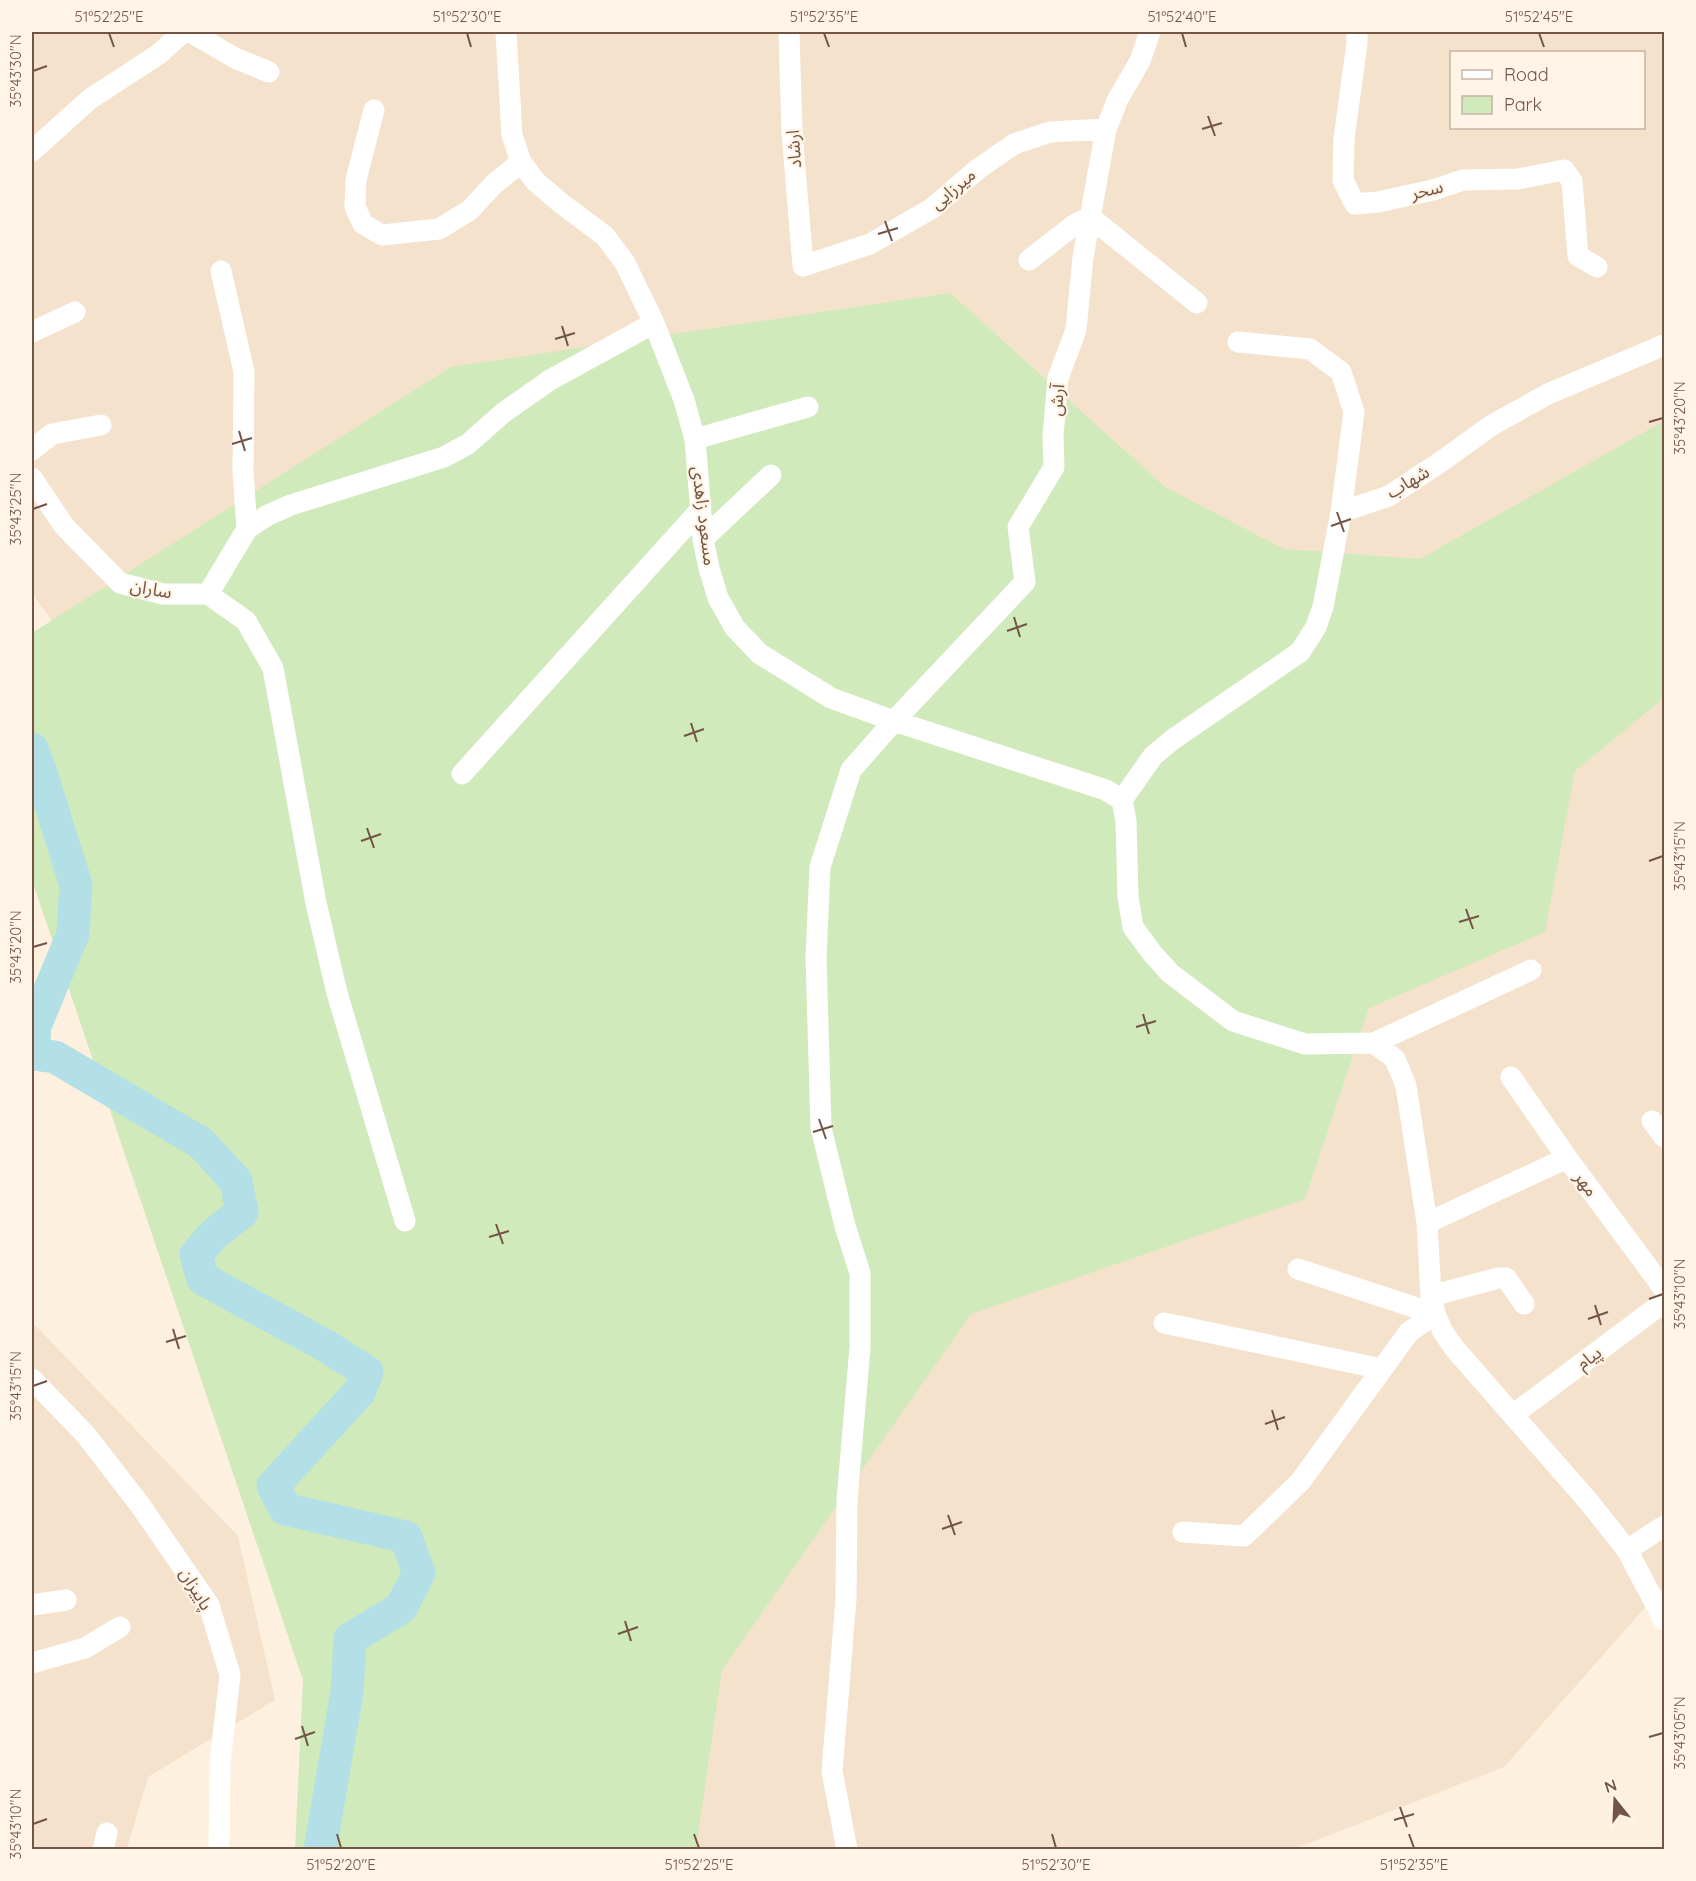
<svg xmlns="http://www.w3.org/2000/svg" width="1696" height="1881" font-family="Quicksand,'Noto Sans Arabic',sans-serif">
<style>
.residential{fill:#f5e2cc;fill-rule:evenodd}
.green{fill:#d0eabc}
.lines{fill:none;stroke-linecap:round;stroke-linejoin:round}
.river{stroke:#b2e0e6;stroke-width:33}
.minor{stroke:#fff;stroke-width:21}
.ticks{fill:none;stroke:#735546;stroke-width:2}
.labels{text-anchor:middle;stroke-width:4.5;stroke-linejoin:round;paint-order:stroke}
.street-label{font-size:18px;fill:#735546;stroke:#fff4e5}
.neatline{fill:none;stroke:#735546;stroke-width:2}
.ticks-label{font-size:15px;text-anchor:middle;fill:#735546}
</style>
<rect width="100%" height="100%" fill="#fdf0de"/>
<path class="residential" d="M32,32H1664V1586L1504,1767L1294,1849H461L91,675L32,593ZM1452,52H1644V128H1452Z
M32,1322L238,1536L275,1700L148,1777L127,1849H32Z"/>
<path class="green" d="M950,293L1165,487L1284,549L1420,559L1664,421V698L1575,771L1545,932L1369,1008L1305,1199L971,1314L722,1670L696,1849H295L303,1680L32,880V633L451,367Z"/>
<g class="lines">
<path class="river" d="M32,749L39,767L76,885L73,934L35,1026L33,1054L55,1057L201,1143L236,1181L242,1212L213,1235L196,1255L203,1279L326,1346L367,1372L360,1391L273,1486L285,1509L406,1537L419,1573L401,1608L350,1639L347,1692L320,1850"/>
<path class="minor" d="M190,32L235,58L269,72
M506,32L512,135L521,162L535,181L562,204L605,236L625,263L654,323L684,400L695,439L703,539L709,568L718,598L735,628L760,654L831,698L894,721L1106,790L1122,800
M789,32L792,132L803,266L870,244L931,209L978,169L1014,144L1050,132L1106,129
M1357,32V43L1344,139L1343,180L1355,204L1378,202L1433,190L1463,180L1518,179L1564,170L1572,181L1578,256L1597,267
M374,110L356,180L355,207L363,224L382,235L439,229L470,210L494,184L521,162
M32,151L90,99L159,54L183,32
M1029,260L1074,225L1090,217L1197,303
M221,271L244,372L243,472L247,529
M32,332L75,312
M1238,342L1310,349L1341,372L1354,412L1341,512L1389,496L1442,461L1492,425L1548,394L1664,345
M695,439L808,407
M32,450L52,434L101,425
M32,478L64,526L120,583L163,594H208L247,529L268,515L291,505L444,457L468,444L503,413L550,380L654,323
M1341,512L1323,607L1316,627L1300,652L1172,740L1153,756L1122,800L1126,821L1128,897L1133,927L1152,953L1170,973L1233,1021L1305,1044L1374,1043L1395,1059L1406,1086L1427,1223L1431,1296L1435,1314L1443,1332L1455,1349L1589,1502L1627,1550L1664,1620
M703,539L771,475
M208,594L246,621L273,668L316,903L337,993L405,1221
M462,774L701,509
M1374,1043L1531,970
M1511,1077L1567,1158L1664,1289
M1652,1121L1664,1137
M1427,1223L1567,1158
M1298,1269L1435,1314
M1431,1296L1498,1278H1506L1524,1304
M1164,1323L1382,1369
M32,1379L86,1435L140,1505L209,1605L230,1675L220,1763L219,1850
M1514,1414L1664,1302
M1183,1532L1244,1536L1300,1482L1409,1332L1435,1314
M1627,1550L1664,1526
M32,1605L66,1600
M32,1663L85,1648L120,1627
M103,1850L107,1833
M847,1850L832,1771L846,1599L847,1500L860,1347V1273L845,1226L821,1128L816,958L820,867L851,770L894,721L1025,582L1018,527L1054,467L1053,436L1058,378L1076,330L1083,257L1106,129L1118,99L1140,61L1150,32"/>
</g>
<path class="ticks" d="M109,33L114,47M467,33L471,47M824,33L829,47M1182,33L1186,47M1539,33L1544,47M33,71L47,66M1208,116L1215,136M1202,129L1222,123M885,221L892,241M878,234L898,228M562,326L568,346M555,339L575,333M1649,422L1663,418M239,431L245,451M232,444L252,438M33,509L47,504M1337,512L1344,532M1331,526L1351,519M1014,617L1020,637M1007,631L1027,624M691,723L697,742M684,736L704,729M367,828L374,848M361,841L381,834M1649,861L1663,856M1466,909L1473,929M1459,922L1479,916M33,947L47,943M1143,1014L1149,1034M1136,1027L1156,1021M819,1119L826,1139M813,1132L833,1126M496,1224L503,1244M489,1237L509,1231M1649,1299L1663,1294M1595,1305L1601,1325M1588,1319L1608,1312M173,1329L179,1349M166,1342L186,1336M33,1386L47,1381M1272,1410L1278,1430M1265,1424L1285,1417M948,1515L955,1535M942,1529L962,1522M625,1621L631,1641M618,1634L638,1627M302,1726L308,1746M1649,1737L1663,1733M295,1739L315,1732M1400,1807L1407,1827M1394,1820L1414,1814M33,1824L47,1819M337,1834L341,1848M694,1834L699,1848M1052,1834L1056,1848M1409,1834L1414,1848"/>
<g class="labels">
<g class="street-label">
<text transform="translate(794 149) rotate(-94)" y="6">ارشاد</text>
<text transform="translate(953 189) rotate(-40)" y="6">میرزایی</text>
<text transform="translate(1427 190) rotate(-14)" y="6">سحر</text>
<text transform="translate(1057 400) rotate(-85)" y="6">آرش</text>
<text transform="translate(1408 482) rotate(-31)" y="6">شهاب</text>
<text transform="translate(704 516) rotate(83)" y="6">مسعود زاهدی</text>
<text transform="translate(151 589) rotate(10)" y="6">ساران</text>
<text transform="translate(1586 1184) rotate(53)" y="6">مهر</text>
<text transform="translate(1589 1358) rotate(-37)" y="6">پیام</text>
<text transform="translate(196 1589) rotate(59)" y="6">پاییزان</text>
</g>
</g>
<rect width="1696" height="1881" fill="none" stroke="#fff4e5" stroke-width="66"/>
<rect x="1450" y="51" width="195" height="78" fill="#fff4e5" stroke="#c7b4a5" stroke-width="1.5"/>
<rect x="1462" y="70" width="30" height="9" fill="#ffffff" stroke="#c7b4a5" stroke-width="1.5"/>
<text x="1504" y="81" font-size="18" fill="#735546">Road</text>
<rect x="1462" y="96" width="30" height="18" fill="#d0eabc" stroke="#c7b4a5" stroke-width="1.5"/>
<text x="1504" y="111" font-size="18" fill="#735546">Park</text>
<g transform="translate(1615 1800) rotate(342)" stroke="#fff4e5" stroke-width="4.5" paint-order="stroke">
<path d="M0-4.5L10 22L0 15L-10 22Z" fill="#735546"/>
<text y="-9" font-size="16" font-weight="bold" text-anchor="middle" fill="#735546">N</text>
</g>
<rect x="33" y="33" width="1630" height="1815" class="neatline"/>
<g class="ticks-label">
<text x="109" y="22">51°52'25"E</text>
<text x="467" y="22">51°52'30"E</text>
<text x="824" y="22">51°52'35"E</text>
<text x="1182" y="22">51°52'40"E</text>
<text x="1539" y="22">51°52'45"E</text>
<text transform="translate(16 71) rotate(-90)" y="5">35°43'30"N</text>
<text transform="translate(1680 418) rotate(-90)" y="5">35°43'20"N</text>
<text transform="translate(16 509) rotate(-90)" y="5">35°43'25"N</text>
<text transform="translate(1680 856) rotate(-90)" y="5">35°43'15"N</text>
<text transform="translate(16 947) rotate(-90)" y="5">35°43'20"N</text>
<text transform="translate(1680 1294) rotate(-90)" y="5">35°43'10"N</text>
<text transform="translate(16 1386) rotate(-90)" y="5">35°43'15"N</text>
<text transform="translate(1680 1733) rotate(-90)" y="5">35°43'05"N</text>
<text transform="translate(16 1824) rotate(-90)" y="5">35°43'10"N</text>
<text x="341" y="1870">51°52'20"E</text>
<text x="699" y="1870">51°52'25"E</text>
<text x="1056" y="1870">51°52'30"E</text>
<text x="1414" y="1870">51°52'35"E</text>
</g>
</svg>
